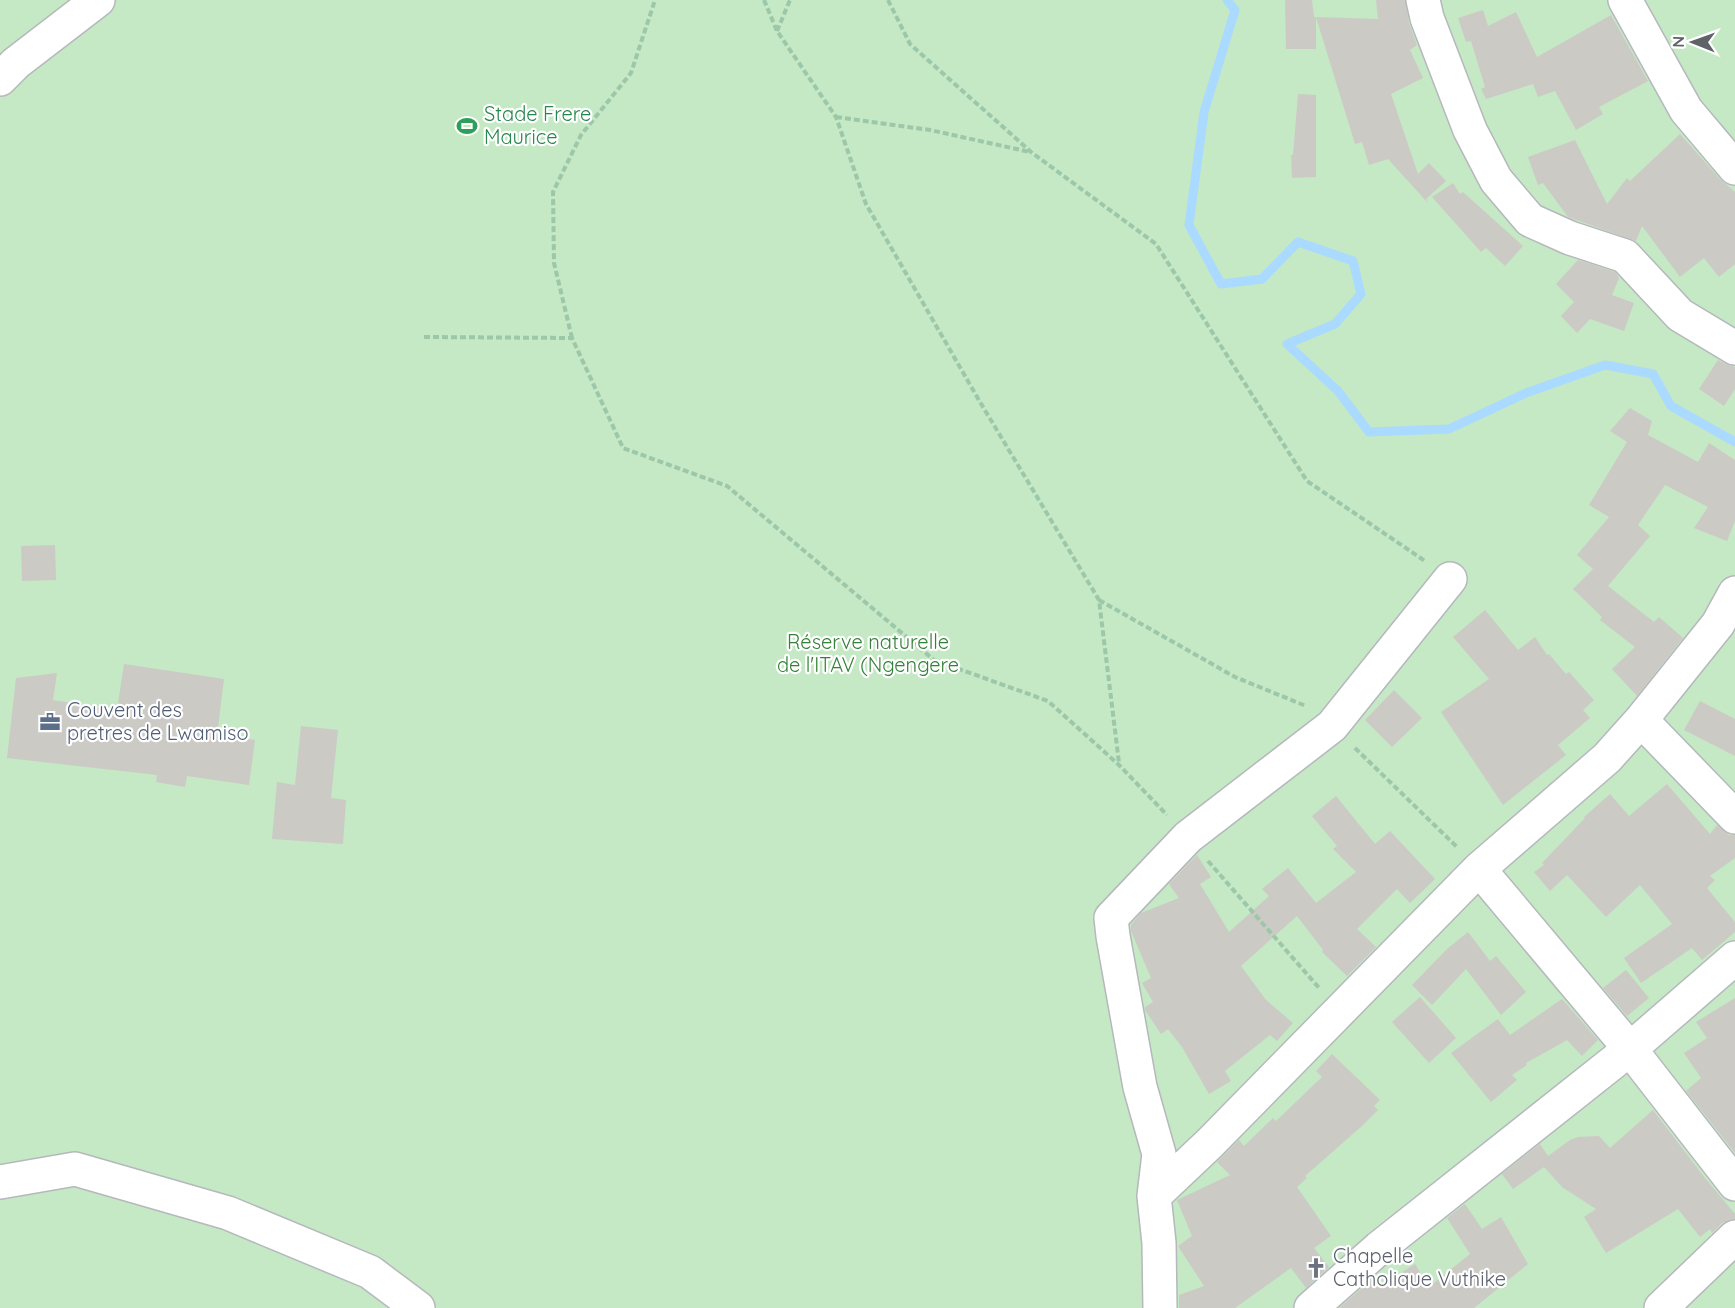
<svg xmlns="http://www.w3.org/2000/svg" width="1735" height="1308" font-family="Quicksand,sans-serif">
<style>
.green{fill:#c5e8c5}
.lines{fill:none;stroke-linecap:round;stroke-linejoin:round}
.stream{stroke:#aadaff;stroke-width:9}
.building{fill:#cccac5}
.street-casing{stroke:#b5b8bc;stroke-width:36}
.path{stroke:#9cc7a9;stroke-width:4;stroke-dasharray:6 3;stroke-linecap:butt}
.street{stroke:#fff;stroke-width:33}
.labels{text-anchor:middle;stroke-width:4.5;stroke-linejoin:round;paint-order:stroke}
.leisure-label{font-size:20px;fill:#27864d;stroke:#fff;text-anchor:start}
.park-label{font-size:20px;fill:#348238;stroke:#fff}
.service-label{font-size:20px;fill:#4e5e75;stroke:#fff;text-anchor:start}
.worship-label{font-size:20px;fill:#5b616d;stroke:#fff;text-anchor:start}
</style>
<rect width="100%" height="100%" fill="#f1efe8"/>
<path class="green" d="M0,0H1735V1308H0Z"/>
<g class="lines">
<path class="stream" d="M1227,0L1235,10L1204,112L1189,225L1221,284L1262,279L1298,242L1353,261L1361,294L1335,324L1287,344L1338,391L1369,432L1449,429L1526,393L1605,365L1653,374L1671,406L1735,442"/>
</g>
<path class="building" d="M1285,0H1312L1314,17H1316V49H1286Z
M1376,0H1405L1409,23L1417,45L1410,50L1423,78L1391,94L1418,174L1429,163L1446,181L1426,199L1428,203L1388,159L1369,165L1362,142L1355,144L1316,17L1378,19Z
M1483,10L1488,26L1516,12L1537,57L1611,15L1648,81L1599,107L1603,114L1576,130L1555,91L1538,97L1533,84L1486,99L1481,89L1485,87L1471,41L1466,42L1458,18Z
M1298,94L1316,95V177L1292,178L1291,155H1293Z
M1680,134L1721,180L1735,192V264L1719,277L1704,258L1680,277L1642,226L1636,241L1568,217L1543,183L1538,185L1528,157L1575,140L1607,204L1627,178L1630,181Z
M1453,183L1460,194L1463,192L1523,246L1505,266L1486,248L1481,252L1432,197Z
M1578,260L1615,272L1619,278L1612,295L1634,303L1624,331L1590,319L1577,333L1561,316L1574,302L1556,284Z
M1718,360L1726,364L1735,367V389L1724,406L1699,389Z
M1630,408L1652,421L1648,435L1698,462L1709,443L1735,460V521L1727,541L1694,528L1708,507L1665,485L1638,525L1650,536L1608,586L1654,622L1659,617L1683,638L1637,696L1612,669L1635,647L1600,620L1602,617L1573,589L1593,569L1577,555L1609,517L1589,505L1627,442L1610,431Z
M55,545L56,580L22,581L21,546Z
M1485,610L1518,650L1535,637L1547,655L1549,654L1566,674L1569,672L1594,700L1583,710L1590,718L1558,745L1566,755L1503,805L1441,712L1489,679L1453,637Z
M124,664L224,679L217,735L255,740L249,785L187,776L185,787L156,782L157,775L7,758L16,678L57,673L53,700L117,710Z
M1394,690L1422,718L1392,747L1365,720Z
M1700,701L1735,719V756L1684,730Z
M301,726L338,730L331,798L346,800L343,844L272,839L277,782L295,785Z
M1667,784L1710,834L1717,825L1729,835H1735V858L1710,876L1715,880L1707,888L1735,922V932L1702,960L1692,948L1641,983L1624,958L1672,924L1640,885L1606,917L1567,875L1550,891L1534,872L1544,865L1542,863L1585,818L1584,817L1610,794L1629,816Z
M1336,796L1375,844L1390,831L1435,879L1410,903L1397,889L1357,929L1376,947L1347,976L1322,952L1323,950L1297,916L1241,966L1266,1000L1293,1023L1277,1041L1270,1035L1225,1071L1231,1081L1209,1094L1182,1047L1168,1029L1161,1034L1145,1010V1007L1153,1002L1142,983L1151,978L1131,931V925L1141,913L1179,898L1169,884L1197,855L1211,877L1200,884L1229,932L1269,896L1262,889L1288,868L1316,903L1356,872L1333,849L1337,846L1312,816Z
M1468,932L1490,961L1496,956L1526,992L1501,1015L1466,969L1432,1005L1412,985L1447,949Z
M1626,970L1649,998L1627,1016L1603,988Z
M1420,997L1456,1038L1429,1063L1392,1022Z
M1735,998V1153L1686,1091L1701,1078L1684,1053L1707,1038L1696,1022Z
M1562,999L1598,1040L1582,1056L1567,1040L1526,1063L1527,1065L1512,1075L1517,1080L1491,1102L1451,1053L1498,1019L1510,1035Z
M1332,1054L1380,1100L1374,1106L1378,1110L1362,1126L1305,1176L1307,1178L1297,1187L1331,1236L1314,1248L1329,1267L1306,1288L1291,1268L1235,1308H1179V1295L1204,1286L1178,1246L1192,1236L1177,1200L1230,1175L1217,1162L1239,1140L1244,1146L1273,1118L1276,1121L1322,1077L1316,1071Z
M1653,1110L1705,1178L1735,1214V1219H1730L1722,1223L1712,1233L1710,1229L1700,1237L1678,1209L1606,1253L1584,1217L1596,1209L1562,1187L1544,1167L1513,1189L1502,1174L1540,1144L1548,1156L1570,1140L1578,1137L1599,1136L1610,1148Z
M1465,1204L1482,1229L1501,1217L1528,1264L1474,1308H1339L1375,1277L1380,1286L1415,1264L1429,1287L1470,1254L1447,1218Z"/>
<g class="lines">
<g class="street-casing">
<path id="street" d="M1423,0L1427,18L1470,130L1496,180L1530,220L1570,238L1625,256L1680,315L1735,348
M1625,0L1686,110L1735,168
M0,79L16,63L98,0
M1641,720L1735,817
M1479,869L1630,1049L1735,1184
M0,1182L75,1169L228,1213L370,1272L418,1308
M1154,1196L1210,1143L1479,869L1607,758L1641,720L1718,624L1735,593
M1160,1308L1159,1243L1154,1196L1159,1154L1140,1087L1113,936L1111,918L1188,837L1332,726L1450,579
M1311,1308L1379,1248L1630,1049L1735,958
M1661,1308L1735,1237"/>
</g>
<path class="path" d="M764,0L777,31L836,117L866,204L980,402L1099,600L1119,763
M888,0L910,44L1031,152L1156,244L1307,481L1425,561
M777,31L790,0
M836,117L930,130L1030,152
M424,337L572,338L623,448L727,486L934,660L1048,701L1119,765L1167,815
M572,338L554,263L553,192L581,135L631,73L655,0
M1099,600L1235,677L1306,706
M1355,748L1457,847
M1208,861L1320,989"/>
<use href="#street" class="street"/>
</g>
<defs>
<g id="stadium-bare" transform="scale(1.62)"><path d="M0-5a6.5 5 0 1 0 0 10a6.5 5 0 1 0 0-10ZM-3.5-1.8h7v3.6h-7Z" fill="#2e9e5b" stroke="#fff" stroke-width="2.5" paint-order="stroke"/></g>
<g id="office-bare" transform="scale(1.62)"><path d="M-6-3h4V-5.5h4V-3h4V5H-6ZM-1-4.5V-3h2v-1.5ZM-6 0V1H6V0Z" fill="#5c6f8a" stroke="#fff" stroke-width="2.5" paint-order="stroke"/></g>
<g id="church-bare" transform="scale(1.62)"><path d="M-1.2-6h2.4v3.5h3.3v2.4h-3.3V6h-2.4V-.1h-3.3v-2.4h3.3Z" fill="#6b7280" stroke="#fff" stroke-width="2.5" paint-order="stroke"/></g>
</defs>
<g fill-rule="evenodd">
<use href="#stadium-bare" x="467" y="126"/>
<use href="#office-bare" x="50" y="722"/>
<use href="#church-bare" x="1316" y="1268"/>
</g>
<g class="labels">
<g class="leisure-label">
<text x="484" y="121">Stade Frere<tspan x="484" dy="23">Maurice</tspan></text>
</g>
<g class="park-label">
<text x="868" y="649">Réserve naturelle<tspan x="868" dy="23">de l'ITAV (Ngengere</tspan></text>
</g>
<g class="service-label">
<text x="67" y="717">Couvent des<tspan x="67" dy="23">pretres de Lwamiso</tspan></text>
</g>
<g class="worship-label">
<text x="1333" y="1263">Chapelle<tspan x="1333" dy="23">Catholique Vuthike</tspan></text>
</g>
</g>
<g transform="translate(1693 42) rotate(271)" stroke="#ffffff" stroke-width="4.5" paint-order="stroke">
<path d="M0-4.5L10 22L0 15L-10 22Z" fill="#5f6368"/>
<text y="-9" font-size="16" font-weight="bold" text-anchor="middle" fill="#5f6368">N</text>
</g>
</svg>
